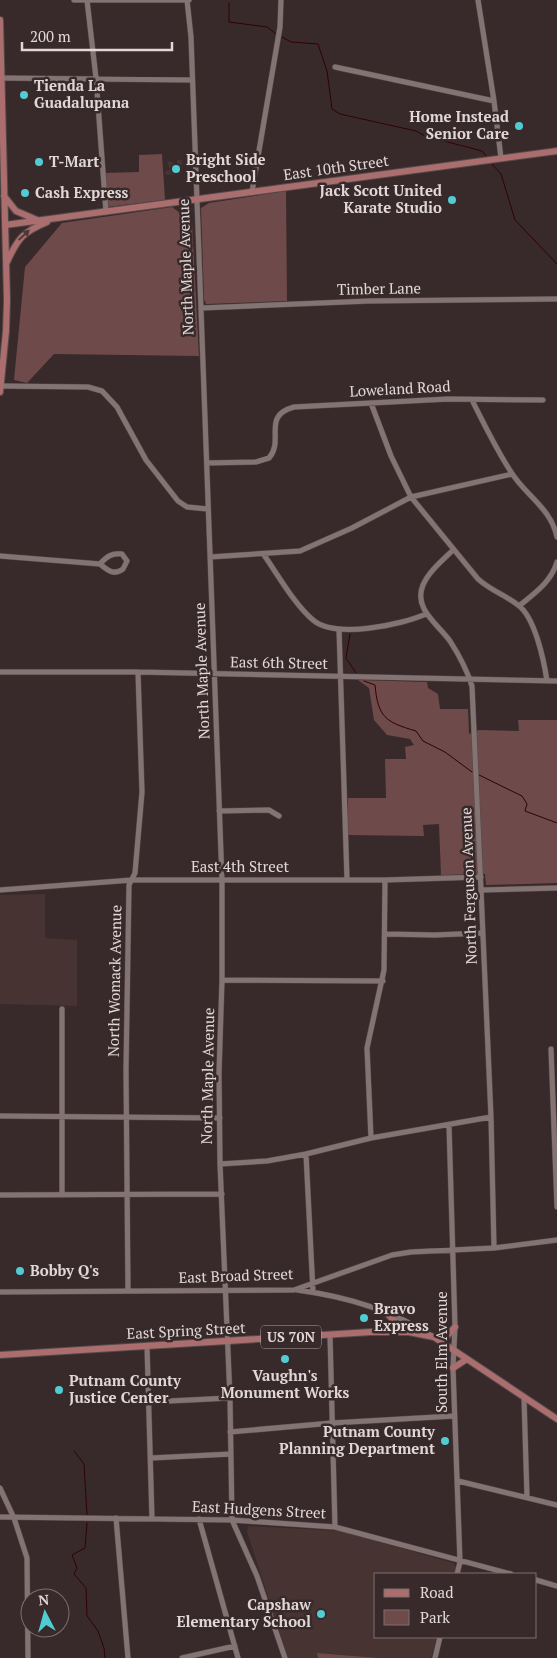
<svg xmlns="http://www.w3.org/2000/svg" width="557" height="1658" font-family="'PT Serif',serif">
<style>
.built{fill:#483333}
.green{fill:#6f4a4a}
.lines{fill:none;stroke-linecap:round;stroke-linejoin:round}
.stream{stroke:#310006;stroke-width:1}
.minor-casing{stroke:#554949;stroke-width:6}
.major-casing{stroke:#554949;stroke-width:8}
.minor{stroke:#847373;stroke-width:5}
.major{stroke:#ab6e6f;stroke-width:6}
.oneway{fill:#4f3838}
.poi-dot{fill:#51ccd2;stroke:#382a2a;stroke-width:2}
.labels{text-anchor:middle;stroke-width:5;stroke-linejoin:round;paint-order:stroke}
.shield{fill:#382a2a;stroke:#aea3a3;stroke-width:1}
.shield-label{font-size:14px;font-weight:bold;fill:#e1d7d7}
.poi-label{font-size:15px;font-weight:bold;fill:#e1d7d7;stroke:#382a2a;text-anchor:start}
.street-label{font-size:15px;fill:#e1d7d7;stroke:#382a2a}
</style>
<rect width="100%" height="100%" fill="#382a2a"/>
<path class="built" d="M177,160H182L181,174L166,175L165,171L170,170L167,161L177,164Z
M45,894V938L77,940V1006L0,1004V895Z
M248,1526L341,1531L453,1563L456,1567L455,1574H376V1637H437L431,1658H380L318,1653V1658H288L247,1532Z"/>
<path class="green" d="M162,154L165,200L107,207L105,173L139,172V155Z
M286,191L287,301L206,304L204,299L201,208L209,203Z
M172,207L192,222L199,356L54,354L27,383L14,380L25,267L62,223Z
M358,680L427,682L428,688L438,694L440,709H468L469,734L479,730L519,731L518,720H557V883L486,885L485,874L441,875L439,824L423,825L424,836L348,835V798H386L385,759H406L405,747L414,745L410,739L387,735L374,720L369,688Z
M317,1653L380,1658H318Z"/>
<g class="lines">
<path class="stream" d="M229,3V22L267,27L275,33
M282,37L291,42L318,44L327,71L332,109L340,114L416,131L425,136L482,151L486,156
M492,164L501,174L515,220L557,264
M350,634L346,658L356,673
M364,681L375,685C378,717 385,722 416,731L423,741L445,752L472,772
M479,775L522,796L527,804L525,811L557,823
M74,1451L84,1464L87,1515
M87,1523L85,1548L72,1555L77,1568L74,1574L86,1588L87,1616L98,1631L104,1648L105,1658"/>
<g class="minor-casing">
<path id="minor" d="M74,0H189
M87,0L96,78L106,212
M187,0L191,37L222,881V980L219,1073L220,1164L230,1398L232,1520L257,1576L285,1658
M478,0L494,101L501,158
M335,67L494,101
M1,78L192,80
M252,192L280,27L281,0
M201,308L369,301L557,299
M1,386L88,387L102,391L117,407L146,460L178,501L187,507L208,509
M472,400C484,424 496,449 511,472C525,495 551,508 557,537
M371,403L391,456L411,497L478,579C490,590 505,595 518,605C535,617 544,661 547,681
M207,463L256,462L269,458C285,440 261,416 294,407L448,399L543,400
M453,550C443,560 429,571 423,585C413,609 438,624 450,641C459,655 467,670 472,686L491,1117L494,1248
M264,555C278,575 295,605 313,620C335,639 401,625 426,614
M0,556L100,564C107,570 114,576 123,569L127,561L122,554C112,553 107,556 100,564
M210,557L300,551L352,528L411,497L512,474
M519,606C535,593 551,582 557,562
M339,629L347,879
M0,672H138L557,681
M219,811L269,810L279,816
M0,890L132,880H385L481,877
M482,890L557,888
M386,934L435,935L483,933
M222,980L383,981
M62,1009V1195
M551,1049L557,1207
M0,1116L220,1118
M449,1125L455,1327L453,1368L460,1562L457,1574
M371,1138L367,1048L384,970L385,880
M306,1154L313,1292
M220,1164L267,1161L306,1154L371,1138L491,1117
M0,1195L222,1194
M297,1290C343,1296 392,1310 432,1336
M128,1291L126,1070L129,885L135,873L142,792L138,672
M0,1292L294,1290L392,1255L411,1252L494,1248L557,1240
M330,1335L335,1527
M147,1346L152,1519
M524,1398L527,1497
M149,1402L230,1398
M230,1432L332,1423L454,1416
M151,1458L231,1454
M458,1481L557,1505
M0,1488L14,1518L27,1558L28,1658
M0,1517L232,1520L335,1527L511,1574
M116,1518L128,1658
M199,1519L238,1658
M536,1580L557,1586
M182,1658L235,1646
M435,1658L440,1637"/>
</g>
<g class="major-casing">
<path id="major" d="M0,20L7,300L6,331L0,392
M4,196L16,211L37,220
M5,225L557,151
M7,262C18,238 23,232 47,222
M386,1312L394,1321L396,1331
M439,1340L447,1336L455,1327
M0,1355L371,1332H409L434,1337L557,1419
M453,1368L467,1359"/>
</g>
<use href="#minor" class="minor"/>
<use href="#major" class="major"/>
</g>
<defs><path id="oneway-solid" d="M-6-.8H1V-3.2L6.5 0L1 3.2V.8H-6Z" transform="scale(1.25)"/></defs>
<use class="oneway" href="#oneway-solid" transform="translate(24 235) rotate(-43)"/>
<g class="poi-dot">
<circle cx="24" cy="95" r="5"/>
<circle cx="519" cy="126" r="5"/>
<circle cx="39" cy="162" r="5"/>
<circle cx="176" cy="169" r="5"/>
<circle cx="25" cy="193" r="5"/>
<circle cx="452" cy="200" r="5"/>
<circle cx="20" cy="1271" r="5"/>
<circle cx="364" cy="1318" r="5"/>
<circle cx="285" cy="1359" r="5"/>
<circle cx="59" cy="1390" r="5"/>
<circle cx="445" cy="1441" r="5"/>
<circle cx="321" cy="1614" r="5"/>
</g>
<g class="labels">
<rect class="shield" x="261" y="1325.5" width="60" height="23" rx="4"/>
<g class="shield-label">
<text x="291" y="1342">US 70N</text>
</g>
<g class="poi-label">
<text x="34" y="91">Tienda La<tspan x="34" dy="17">Guadalupana</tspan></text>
<text x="509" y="122" text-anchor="end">Home Instead<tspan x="509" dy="17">Senior Care</tspan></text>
<text x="186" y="165">Bright Side<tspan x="186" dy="17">Preschool</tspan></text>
<text x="49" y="167">T-Mart</text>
<text x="442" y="196" text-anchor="end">Jack Scott United<tspan x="442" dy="17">Karate Studio</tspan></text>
<text x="35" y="198">Cash Express</text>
<text x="30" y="1276">Bobby Q's</text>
<text x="374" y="1314">Bravo<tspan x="374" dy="17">Express</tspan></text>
<text x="285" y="1381" text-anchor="middle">Vaughn's<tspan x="285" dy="17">Monument Works</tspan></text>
<text x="69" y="1386">Putnam County<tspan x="69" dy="17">Justice Center</tspan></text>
<text x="435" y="1437" text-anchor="end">Putnam County<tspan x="435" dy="17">Planning Department</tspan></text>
<text x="311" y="1610" text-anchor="end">Capshaw<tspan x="311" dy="17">Elementary School</tspan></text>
</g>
<g class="street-label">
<text transform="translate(336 168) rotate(-8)" y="5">East 10th Street</text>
<text transform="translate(186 267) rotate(-92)" y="5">North Maple Avenue</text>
<text transform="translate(379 289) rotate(-1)" y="5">Timber Lane</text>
<text transform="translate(400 389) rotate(-3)" y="5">Loweland Road</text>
<text transform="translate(279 663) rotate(1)" y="5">East 6th Street</text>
<text transform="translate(202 671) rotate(-92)" y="5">North Maple Avenue</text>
<text x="240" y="872">East 4th Street</text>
<text transform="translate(469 886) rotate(-92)" y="5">North Ferguson Avenue</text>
<text transform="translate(115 981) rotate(-89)" y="5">North Womack Avenue</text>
<text transform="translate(208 1076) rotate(-89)" y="5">North Maple Avenue</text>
<text transform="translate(236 1276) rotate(-2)" y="5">East Broad Street</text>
<text transform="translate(186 1331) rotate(-3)" y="5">East Spring Street</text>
<text transform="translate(442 1352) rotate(-90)" y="5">South Elm Avenue</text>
<text transform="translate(259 1510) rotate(3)" y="5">East Hudgens Street</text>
</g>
</g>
<rect x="374" y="1573" width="162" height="65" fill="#382a2a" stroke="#7c6f6f"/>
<rect x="384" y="1589" width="25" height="8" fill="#ab6e6f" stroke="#7c6f6f"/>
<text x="420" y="1598" font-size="15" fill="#e1d7d7">Road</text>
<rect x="384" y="1610" width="25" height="15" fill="#6f4a4a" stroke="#7c6f6f"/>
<text x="420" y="1623" font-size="15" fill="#e1d7d7">Park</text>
<g transform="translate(45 1613) rotate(354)"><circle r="24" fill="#382a2a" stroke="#7c6f6f"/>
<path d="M0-4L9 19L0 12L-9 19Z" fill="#51ccd2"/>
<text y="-8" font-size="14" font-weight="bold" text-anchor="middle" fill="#e1d7d7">N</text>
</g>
<path d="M22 42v8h150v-8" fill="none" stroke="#e1d7d7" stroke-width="2.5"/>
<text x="30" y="42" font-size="15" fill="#e1d7d7" stroke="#382a2a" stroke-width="4" paint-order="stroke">200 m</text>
</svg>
